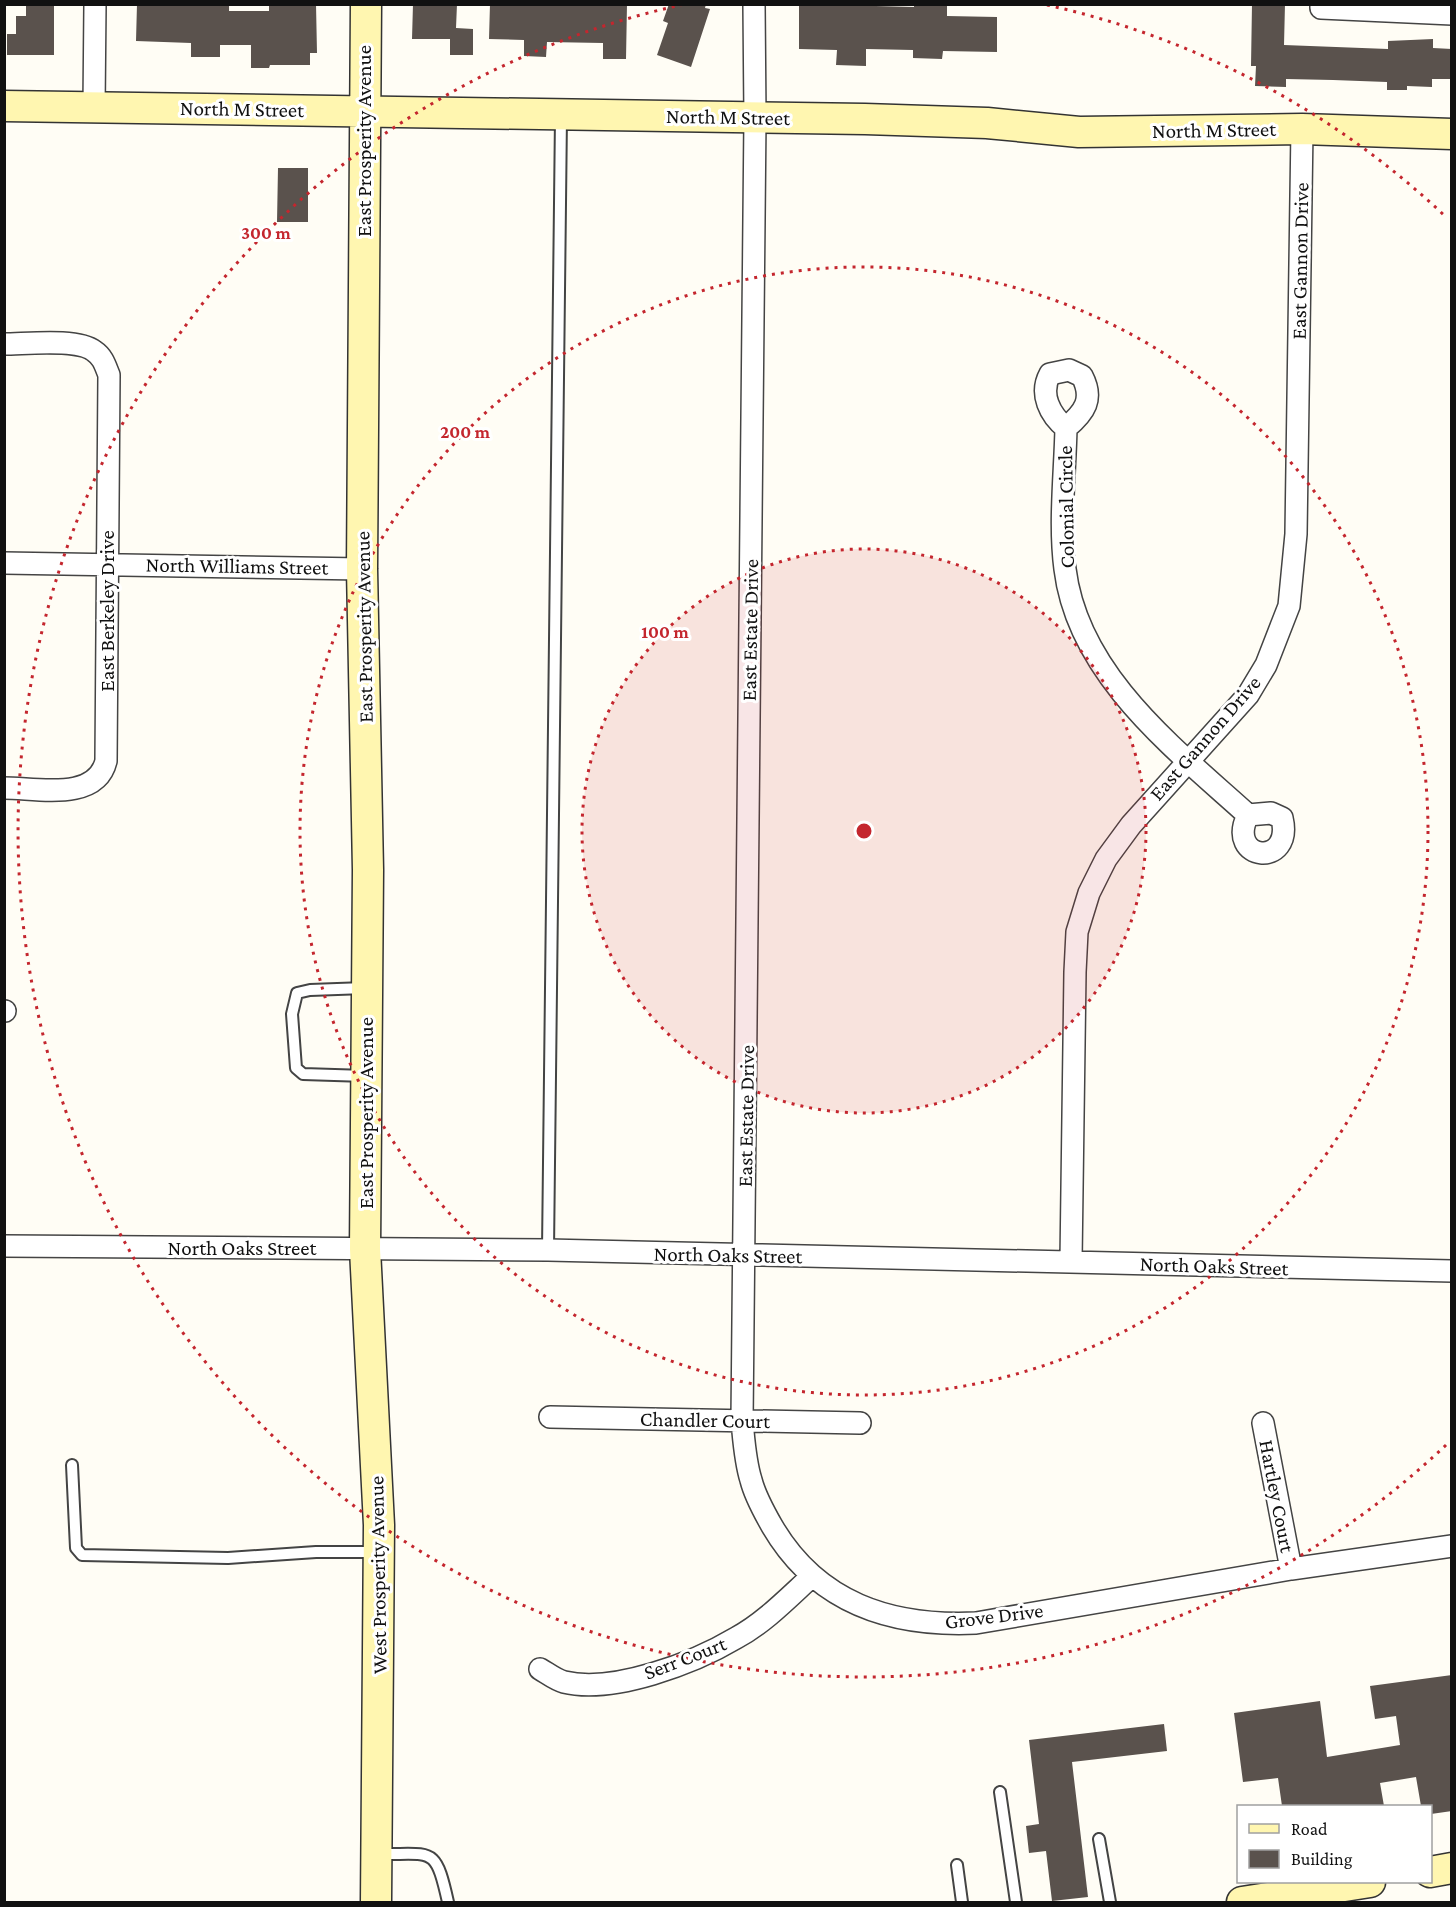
<svg xmlns="http://www.w3.org/2000/svg" width="1456" height="1907" font-family="'Crimson Pro',serif">
<style>
.building{fill:#5a524d}
.lines{fill:none;stroke-linecap:round;stroke-linejoin:round}
.lane-casing{stroke:#444;stroke-width:14}
.street-casing{stroke:#444;stroke-width:24}
.secondary-casing{stroke:#333;stroke-width:33}
.lane{stroke:#fff;stroke-width:10}
.street{stroke:#fff;stroke-width:21}
.secondary{stroke:#fff6b0;stroke-width:30}
.ring{fill:none;stroke:#c4262e;stroke-width:3;stroke-dasharray:3 6}
.labels{text-anchor:middle;stroke-width:6;stroke-linejoin:round;paint-order:stroke}
.street-label{font-size:21px;fill:#111;stroke:#fff}
.centre{fill:#c4262e;stroke:#fff;stroke-width:3}
.ring-label{font-size:18px;text-anchor:middle;font-weight:bold;fill:#c4262e;stroke:#fff;stroke-width:6;stroke-linejoin:round;paint-order:stroke}
</style>
<rect width="100%" height="100%" fill="#fffdf5"/>
<path class="building" d="M26,4H54V55H7V34H16V16H26Z
M137,4H229V11H269V4H316L317,53H310V65H270L269,68H251V45H220V57H191V43L136,41Z
M413,4H457L456,28L473,29V55H450V39H412Z
M490,4H627L626,59H603V43L547,42L546,57L524,56V40L489,39Z
M669,4H706L705,8L710,9L691,67L657,55L668,23L663,21Z
M799,4L914,7V4H947V16L997,17V52L943,51L942,59L913,58V50L866,49V66L836,65L837,50L799,49Z
M1252,4H1285L1284,45L1388,49V41L1433,39V48L1452,49V79H1432V87L1407,86V90H1387V82L1333,80L1286,79V87L1255,86L1256,66H1251Z
M278,168H308V222H277Z
M1452,1675V1811L1431,1814V1806H1421L1416,1777L1380,1783L1384,1806H1282L1278,1778L1243,1782L1234,1713L1320,1701L1327,1757L1400,1745L1396,1716L1375,1719L1370,1686Z
M1164,1724L1167,1751L1072,1762L1088,1897L1052,1901L1046,1851L1029,1853L1026,1826L1039,1824L1029,1740Z"/>
<g class="lines">
<g class="lane-casing">
<path id="lane" d="M365,988L310,990L297,993L292,1014L296,1068L303,1074L366,1076
M548,1250L561,116
M72,1465L76,1548L82,1555L228,1558L316,1552H376
M1000,1792L1016,1902
M1099,1839L1110,1902
M377,1854C433,1855 435,1844 448,1902
M957,1865L962,1902"/>
</g>
<g class="street-casing">
<path id="street" d="M754,4L755,118L742,1421C744,1441 745,1461 751,1480C755,1496 764,1512 772,1526C817,1603 890,1627 976,1623L1291,1569L1452,1546
M1321,4V8L1452,14
M94,107L95,4
M4,344C26,344 78,338 94,351C103,357 105,365 109,375L106,761C96,802 37,788 4,788
M1066,428C1050,415 1039,394 1050,374L1069,370L1082,376C1094,399 1085,412 1066,428C1065,474 1059,523 1065,569C1078,675 1174,748 1248,815
M4,563L362,569
M1271,813L1282,818C1294,869 1225,861 1248,815Z
M4,1011H5
M4,1246L548,1250L1452,1271
M1071,1261L1075,972L1077,932L1089,893L1106,859L1131,825L1248,695L1266,665L1289,606L1296,534L1302,129
M550,1417L860,1423
M1263,1423L1291,1569
M540,1669C547,1673 556,1680 564,1682C613,1694 694,1663 736,1638C764,1623 788,1598 811,1577"/>
</g>
<g class="secondary-casing">
<path id="secondary" d="M366,4L362,569L368,870L365,1249L379,1525L376,1902
M4,106L865,119L987,123L1079,132L1302,129L1452,134
M1430,1872L1452,1868
M1242,1902L1370,1882"/>
</g>
<use href="#lane" class="lane"/>
<use href="#street" class="street"/>
<use href="#secondary" class="secondary"/>
</g>
<circle cx="864" cy="831" r="282" fill="#c4262e" fill-opacity=".12"/>
<g class="ring">
<circle cx="864" cy="831" r="282"/>
<circle cx="864" cy="831" r="564"/>
<path d="M1446 1445A846 846 0 1 1 681 5M1047 5A846 846 0 0 1 1446 217"/>
</g>
<g class="labels">
<g class="street-label">
<text transform="translate(242 109) rotate(1)" y="7">North M Street</text>
<text transform="translate(728 117) rotate(1)" y="7">North M Street</text>
<text transform="translate(1214 130) rotate(-1)" y="7">North M Street</text>
<text transform="translate(364 141) rotate(-90)" y="7">East Prosperity Avenue</text>
<text transform="translate(1300 261) rotate(-89)" y="7">East Gannon Drive</text>
<text transform="translate(1066 507) rotate(-91)" y="7">Colonial Circle</text>
<text transform="translate(237 566) rotate(1)" y="7">North Williams Street</text>
<text transform="translate(107 611) rotate(-90)" y="7">East Berkeley Drive</text>
<text transform="translate(364 627) rotate(-91)" y="7">East Prosperity Avenue</text>
<text transform="translate(750 630) rotate(-89)" y="7">East Estate Drive</text>
<text transform="translate(1205 738) rotate(-49)" y="7">East Gannon Drive</text>
<text transform="translate(366 1113) rotate(-90)" y="7">East Prosperity Avenue</text>
<text transform="translate(746 1116) rotate(-89)" y="7">East Estate Drive</text>
<text x="242" y="1255">North Oaks Street</text>
<text transform="translate(728 1255) rotate(1)" y="7">North Oaks Street</text>
<text transform="translate(1214 1266) rotate(2)" y="7">North Oaks Street</text>
<text transform="translate(705 1420) rotate(1)" y="7">Chandler Court</text>
<text transform="translate(1277 1496) rotate(79)" y="7">Hartley Court</text>
<text transform="translate(378 1575) rotate(-91)" y="7">West Prosperity Avenue</text>
<text transform="translate(994 1616) rotate(-7)" y="7">Grove Drive</text>
<text transform="translate(685 1658) rotate(-21)" y="7">Serr Court</text>
</g>
</g>
<circle cx="864" cy="831" r="9" class="centre"/>
<g class="ring-label">
<text x="266" y="239">300 m</text>
<text x="465" y="438">200 m</text>
<text x="665" y="638">100 m</text>
</g>
<rect width="1456" height="1907" fill="none" stroke="#111111" stroke-width="12"/>
<rect x="1237" y="1805" width="195" height="78" fill="#ffffff" stroke="#a0a0a0" stroke-width="1.5"/>
<rect x="1249" y="1824" width="30" height="9" fill="#fff6b0" stroke="#a0a0a0" stroke-width="1.5"/>
<text x="1291" y="1835" font-size="18" fill="#111111">Road</text>
<rect x="1249" y="1850" width="30" height="18" fill="#5a524d" stroke="#a0a0a0" stroke-width="1.5"/>
<text x="1291" y="1865" font-size="18" fill="#111111">Building</text>
</svg>
